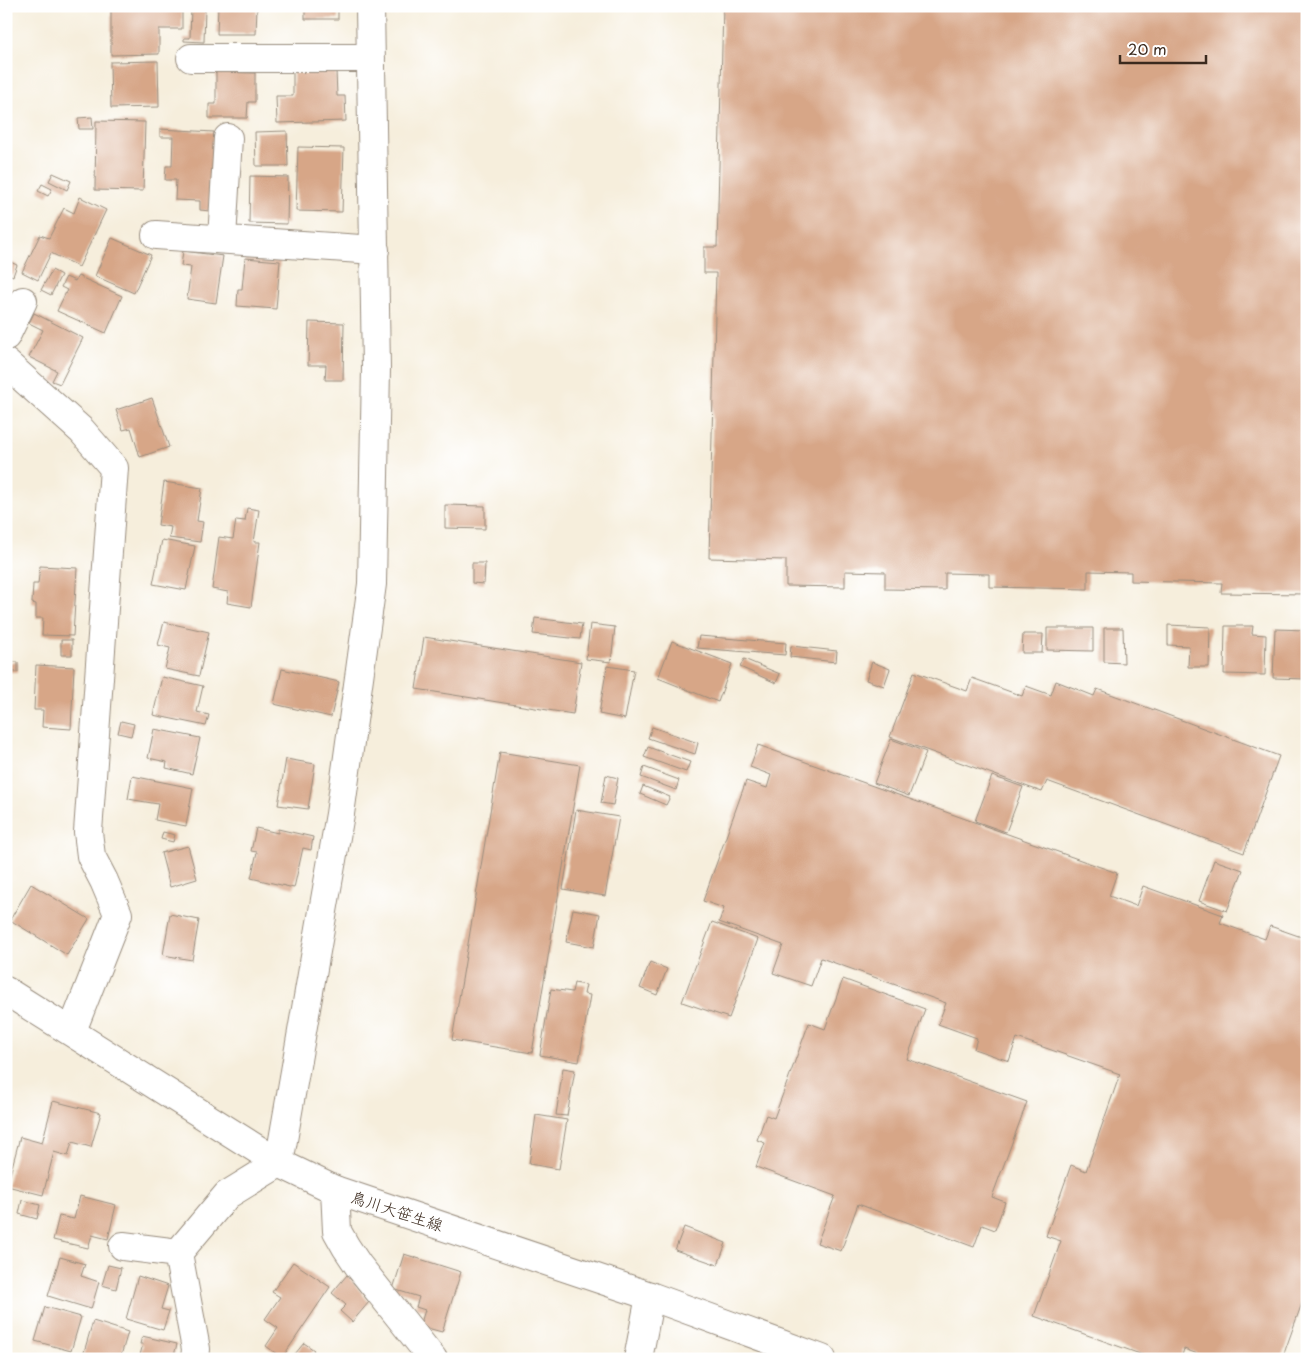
<svg xmlns="http://www.w3.org/2000/svg" width="1313" height="1365" font-family="'Playpen Sans','Klee One',sans-serif">
<style>
.building{fill:#d7a687}
.lines{fill:none;stroke-linecap:round;stroke-linejoin:round}
.street-casing{stroke:#988c7d;stroke-width:30}
.secondary-casing{stroke:#988c7d;stroke-width:30}
.street{stroke:#fff;stroke-width:28}
.secondary{stroke:#fff;stroke-width:28}
.labels{text-anchor:middle;stroke-width:4.5;stroke-linejoin:round;paint-order:stroke}
.street-label{font-size:16px;fill:#3b2a1e;stroke:#fff}
</style>
<rect width="100%" height="100%" fill="#fff"/>
<filter id="ink" filterUnits="userSpaceOnUse"><feTurbulence type="fractalNoise" baseFrequency=".02" numOctaves="2"/><feDisplacementMap in="SourceGraphic" scale="10" xChannelSelector="R" yChannelSelector="G"/><feConvolveMatrix kernelMatrix="1 2 1 2 8 2 1 2 1" color-interpolation-filters="sRGB"/></filter>
<filter id="wash" filterUnits="userSpaceOnUse"><feTurbulence type="fractalNoise" baseFrequency=".0096" numOctaves="4" result="noise"/><feDisplacementMap in="SourceGraphic" scale="20" xChannelSelector="R" yChannelSelector="G"/><feGaussianBlur stdDeviation="1.12" result="paint"/><feColorMatrix in="noise" values="0 0 0 0 0 0 0 0 0 0 0 0 0 0 0 0 0 1.4 0 .05"/><feComposite in="paint" operator="in"/></filter>
<g filter="url(#wash)">
<rect width="100%" height="100%" fill="#f6eedc"/>
<g id="blocks">
<path class="building" d="M111,6H182V29H159V54L111,55Z
M218,6H257L256,34H217Z
M305,6H338V19H305Z
M723,6H1307V594L1221,593L1222,583L1131,581V572L1088,571V589L989,587V574L945,573V590L885,589V572L845,571V587L786,586V560L709,558L716,273H704V247H717Z
M191,7L205,8L204,42L184,41V38H190Z
M158,61L159,107L111,108L110,62Z
M336,71L337,96H345L346,121L277,123L276,96H293V72Z
M216,72L255,73V102H248L247,118H209V104H216Z
M92,117L93,129H79L78,118Z
M96,121L145,122L143,191L95,190Z
M160,129L214,132L210,211L200,210V201L175,200L176,180H165L166,166H172L173,137H160Z
M287,131L288,166H256L255,132Z
M298,147L344,148L342,212L296,211Z
M53,173L71,181L67,190L49,181Z
M250,176L288,177L287,224L249,223Z
M42,184L52,189L48,196L38,191Z
M80,197L106,210L79,267L51,253L38,280L22,272L40,235L49,238L64,208L74,213Z
M112,238L151,255L134,293L95,276Z
M183,251L223,256L216,303L187,299L191,267L181,266Z
M245,258L280,261L276,309L237,306L238,289H242Z
M6,260L17,265L13,276L6,273Z
M52,270L61,275L51,295L41,290Z
M78,276L122,296L106,333L57,311L67,290L61,287L66,277L75,281Z
M34,313L83,338L60,384L52,381L57,371L29,357L43,330L29,323Z
M309,322L344,323L343,380H325L326,365H308Z
M152,398L169,447L140,457L131,428L123,430L116,410Z
M164,482L202,488L197,521L203,522L200,542L169,538L171,527L158,525Z
M445,505L485,506V529L445,528Z
M247,508L259,510L254,542H260L251,607L227,603L228,592L212,589L219,537L233,539L236,520L245,521Z
M162,540L195,546L186,590L153,584Z
M472,563H485L484,584L472,583Z
M40,566L77,568L73,636L42,635L43,618H36V604L32,603L33,584H38Z
M535,618L582,624L580,639L533,634Z
M164,622L209,632L199,676L165,669L170,648L158,645Z
M590,624L615,627L611,662L586,659Z
M1168,625L1210,627L1209,667H1188L1189,646L1168,645Z
M1225,626H1253L1252,634L1266,635L1265,675L1224,674Z
M1047,628H1093V651L1047,650Z
M1104,628H1123L1124,663L1104,662Z
M1275,629L1307,630V679L1273,678Z
M1023,634H1043L1042,653H1022Z
M699,636L786,643L785,655L697,648Z
M424,637L581,662L573,714L416,689Z
M61,640H72V655H61Z
M672,641L732,664L718,702L658,678Z
M791,646L837,651L836,662L790,657Z
M744,659L780,674L776,683L740,667Z
M6,662H18V672H6Z
M872,662L890,669L884,686L866,680Z
M36,665L74,667L71,729L42,727L43,710H34Z
M607,666L634,670L625,719L599,714Z
M282,669L339,682L331,717L274,704Z
M914,672L967,691L972,678L1022,696L1026,686L1051,695L1056,681L1094,696L1097,689L1279,756L1244,853L1047,781L1042,792L890,737Z
M162,677L203,686L197,712L209,715L206,726L153,715Z
M121,721L134,724L131,736L118,733Z
M652,727L698,743L695,754L648,738Z
M154,729L200,738L192,774L166,768L167,762L148,758Z
M891,739L926,752L909,796L874,783Z
M758,745L1117,873L1109,896L1136,906L1143,886L1223,915L1220,923L1265,939L1270,926L1307,939V1289L1282,1359H1212L1184,1349L1181,1359H1154L1034,1316L1061,1241L1046,1236L1071,1165L1086,1171L1120,1074L1017,1038L1009,1061L974,1049L977,1038L938,1024L946,1003L821,958L811,986L773,973L783,945L719,922L724,908L703,901L746,781L767,788L771,775L750,767Z
M648,747L690,762L686,772L644,757Z
M500,752L580,765L532,1053L452,1040Z
M286,759L315,764L308,809L278,805Z
M644,767L679,780L676,790L641,777Z
M606,775L618,778L613,805L601,803Z
M132,776L193,788L186,826L155,820L158,804L128,799Z
M992,776L1023,787L1006,832L975,821Z
M643,786L670,797L666,805L640,794Z
M576,810L619,817L605,896L563,889Z
M256,828L278,833V829L313,837L311,850L303,848L294,888L251,878L257,852L251,851Z
M163,832L175,835L173,842L161,839Z
M188,846L197,879L170,887L161,853Z
M1214,860L1243,870L1227,911L1199,901Z
M31,884L89,919L67,955L10,920Z
M573,909L600,914L594,947L566,942Z
M170,914L199,920L192,960L163,955Z
M712,922L758,939L729,1018L682,1002Z
M650,962L667,969L657,995L640,988Z
M843,979L925,1009L907,1059L1027,1102L992,1197L1005,1202L995,1230L982,1225L974,1247L858,1204L841,1251L817,1243L835,1196L756,1167L765,1143L757,1140L766,1115L774,1118L809,1023L825,1029Z
M574,983L586,985L584,994L590,995L579,1062L540,1055L551,989L572,992Z
M563,1068L575,1070L567,1116L556,1115Z
M53,1101L101,1113L91,1147L72,1142L68,1156L54,1152L43,1195L7,1186L20,1137L42,1143Z
M536,1115L567,1120L559,1169L529,1164Z
M80,1196L116,1205L108,1239L92,1235L88,1248L53,1240L59,1216L74,1219Z
M22,1200L40,1205L37,1219L19,1214Z
M684,1227L726,1243L718,1265L675,1250Z
M404,1254L461,1272L442,1332L420,1326L425,1310L416,1307L419,1297L393,1289Z
M60,1257L85,1264L81,1276L99,1282L91,1309L48,1296Z
M293,1262L330,1287L282,1358L266,1346L278,1328L265,1319L280,1297L272,1292Z
M108,1265L121,1268L116,1289L102,1285Z
M347,1275L369,1302L352,1322L340,1311L346,1305L332,1293Z
M138,1276L168,1286L161,1309L169,1311L163,1330L126,1319Z
M45,1307L81,1317L71,1351L35,1341Z
M93,1321L128,1332L120,1359H82Z
M142,1336L177,1344L173,1359H139L143,1344H140Z
M304,1343L314,1350L308,1359H301L295,1354Z"/>
</g>
</g>
<g filter="url(#ink)">
<use href="#blocks" fill-opacity="0" stroke="#988c7d" stroke-width="1"/>
<g class="lines">
<g class="street-casing">
<path id="street" d="M191,58H371
M156,235L375,250
M222,239L228,138
M6,336L23,301
M6,363L82,431L114,468L88,832L91,856L104,881L118,914L72,1031
M335,1190L337,1231L346,1247L358,1265L433,1359
M123,1246L178,1253
M195,1359L196,1349L178,1253L227,1195L279,1163L340,814L372,584L376,368L370,6
M638,1359L650,1296"/>
</g>
<g class="secondary-casing">
<path id="secondary" d="M6,991L279,1163L335,1190L650,1296L822,1359"/>
</g>
<use href="#street" class="street"/>
<use href="#secondary" class="secondary"/>
</g>
</g>
<g class="labels">
<g class="street-label">
<text transform="translate(397 1211) rotate(18)" y="6">鳥川大笹生線</text>
</g>
</g>
<rect width="1313" height="1365" fill="none" stroke="#fff" stroke-width="25"/>
<path d="M1120 55v8h86v-8" fill="none" stroke="#3b2a1e" stroke-width="2.5"/>
<text x="1128" y="55" font-size="15" fill="#3b2a1e" stroke="#ffffff" stroke-width="4" paint-order="stroke">20 m</text>
</svg>
